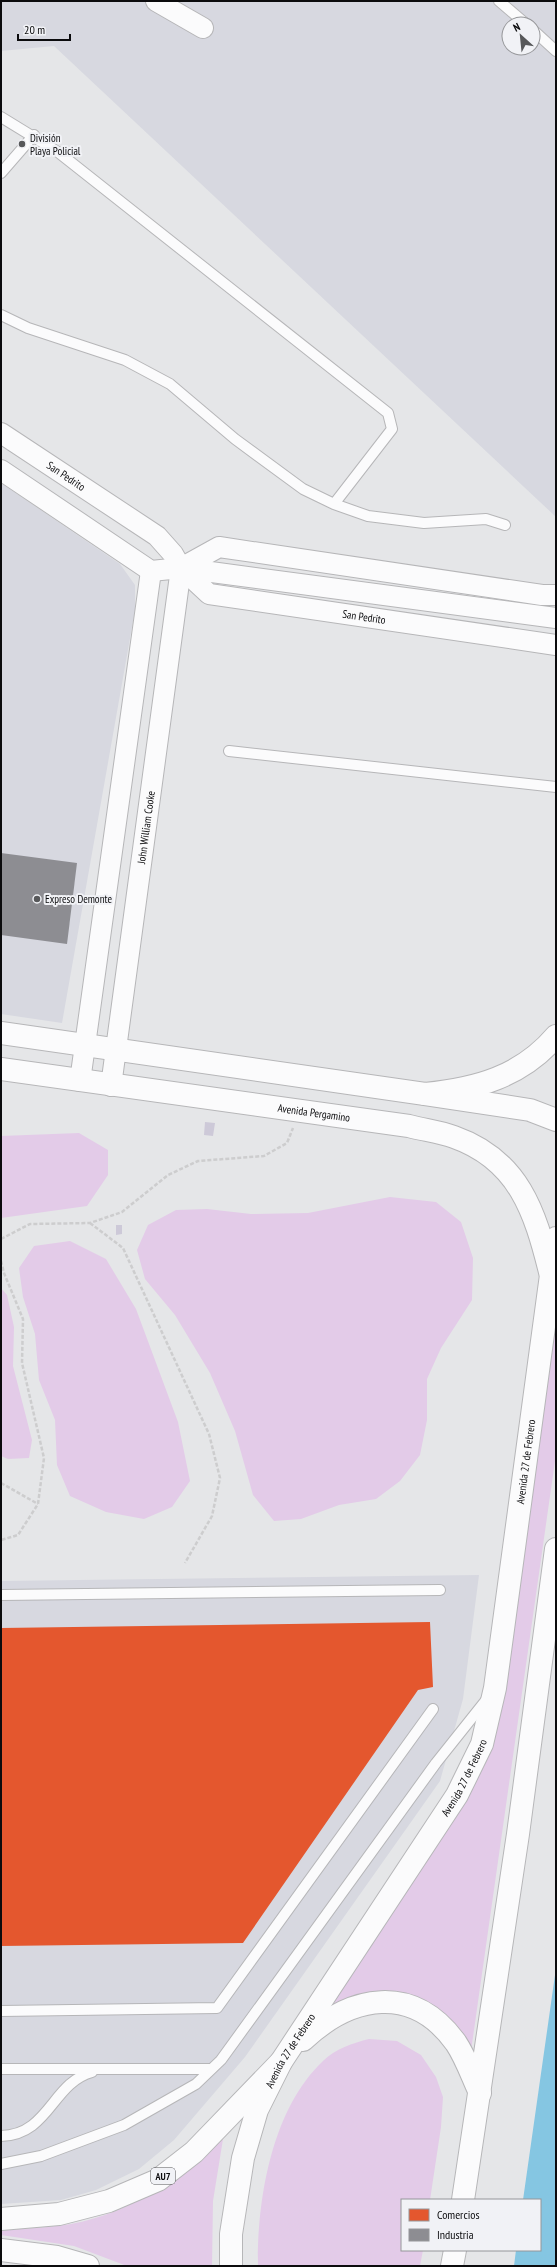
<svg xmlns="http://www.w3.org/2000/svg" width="557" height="2267" font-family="'PT Sans Narrow',sans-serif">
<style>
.built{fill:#d7d8e0;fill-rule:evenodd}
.green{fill:#e3cbe8}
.water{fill:#85c6e2}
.shops{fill:#e4572e}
.industry{fill:#8d8d92}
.building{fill:#cdc9d8}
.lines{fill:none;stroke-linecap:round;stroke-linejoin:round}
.service-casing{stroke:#b6b6b8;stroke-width:12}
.minor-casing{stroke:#b6b6b8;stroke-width:22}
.secondary-casing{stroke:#b6b6b8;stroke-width:24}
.primary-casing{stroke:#b6b6b8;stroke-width:24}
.motorway-casing{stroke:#b6b6b8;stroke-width:24}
.path{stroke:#cdcdce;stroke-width:2.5;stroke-dasharray:4 2;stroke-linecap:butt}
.service{stroke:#fbfbfc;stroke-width:10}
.minor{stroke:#fbfbfc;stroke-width:20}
.secondary{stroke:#fbfbfc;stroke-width:22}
.primary{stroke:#fbfbfc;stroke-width:22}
.motorway{stroke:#fbfbfc;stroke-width:22}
.poi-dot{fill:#57585a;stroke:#f1f2f6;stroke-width:1.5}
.labels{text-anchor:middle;stroke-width:4;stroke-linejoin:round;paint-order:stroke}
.shield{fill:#f1f2f6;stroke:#505053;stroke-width:1}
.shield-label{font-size:10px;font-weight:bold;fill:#0b0b0d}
.poi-label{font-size:11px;fill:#0b0b0d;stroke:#f1f2f6;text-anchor:start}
.street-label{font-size:11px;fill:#0b0b0d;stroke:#f1f2f6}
</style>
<rect width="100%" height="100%" fill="#e5e6e8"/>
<path class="built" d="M1,1H556V517L54,46L1,51ZM509,24H533V48H509Z
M1,483L120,564L135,585V610L62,1023L1,1014Z
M479,1575L463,1699L440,1781L245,2057L174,2140L139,2169L96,2190L61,2200L1,2204V1581Z"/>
<path class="green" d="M79,1133L108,1150V1175L87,1206L1,1218V1136Z
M390,1197L436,1202L461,1222L473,1258L472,1300L441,1348L427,1379V1420L420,1455L400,1481L376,1499L339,1505L301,1519L274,1521L253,1495L235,1431L210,1373L175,1315L145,1279L137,1250L148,1225L176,1210L207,1209L251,1214L308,1213Z
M70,1241L106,1259L136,1309L178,1422L190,1481L172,1507L144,1519L106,1512L70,1496L57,1465L55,1420L39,1380L35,1334L23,1297L19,1268L34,1246Z
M1,1288L7,1295L14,1327L13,1366L32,1440L29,1458L8,1459L1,1456Z
M556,1309V1454L470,2058L413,2001L318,2018L472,1787Z
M369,2039L397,2041L421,2055L436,2077L443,2097L441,2127L430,2200H402V2250H423L420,2266H258C257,2199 272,2109 323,2061C335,2049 353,2043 369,2039Z
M223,2139L213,2201L212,2266H127L74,2246L1,2235V2231C24,2228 48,2228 71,2224C131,2213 179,2179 223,2139Z"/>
<path class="water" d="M556,1968V2266H514L516,2250H540V2200H523Z"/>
<path class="shops" d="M430,1622L433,1687L418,1690L243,1943L1,1946V1628Z"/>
<path class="industry" d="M1,853L77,863L67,944L1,935Z"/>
<path class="building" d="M205,1122L215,1123L213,1136L204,1135Z
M116,1225H122V1234L116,1235Z"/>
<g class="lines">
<g class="service-casing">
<path id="service" d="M499,1L526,24
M533,30L556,51
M1,117L58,152L388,413L392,429L334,504
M1,173L34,135
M1,315L28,328L125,360L170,384L235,439L303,489L334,504L368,516L424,523L486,519L505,525
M229,751L556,787
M1,1595L440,1590
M1,2011L217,2008L433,1709
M1,2069H211
M1,2136C49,2135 52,2083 92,2072
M1,2164L41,2156L124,2125L196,2084L221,2060L436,1763L487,1699"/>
</g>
<g class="minor-casing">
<g id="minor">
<path d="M156,1L203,28"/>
<path id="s1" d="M1,433L157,536L173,554L181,568L209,594L556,645"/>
<path d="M1,470L151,571L181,568L556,618"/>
<path d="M181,568L219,547L542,595H556"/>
<path d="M80,1081L151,571"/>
<path id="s2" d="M111,1086L181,568"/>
</g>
</g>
<g class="secondary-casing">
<g id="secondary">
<path d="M1,1033L425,1094L530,1110L556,1120"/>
<path id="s3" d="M1,1069L409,1126C424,1130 440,1132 454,1137C519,1160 535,1212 550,1272"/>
</g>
</g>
<g class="primary-casing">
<g id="primary">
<path d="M425,1094C476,1089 521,1077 556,1036"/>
<path d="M303,2040C351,1995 413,1983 456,2043C466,2058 472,2076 480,2093"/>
<path d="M463,2200L518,1834L556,1549"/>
<path id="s4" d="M231,2266V2234L243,2158L257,2110L281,2062L457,1795L482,1744L495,1688L556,1238"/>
<path d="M452,2266L455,2250"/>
</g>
</g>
<g class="motorway-casing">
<path id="motorway" d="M1,2219L59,2214L109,2201L158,2180L194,2152L281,2062
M1,2250L57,2257L88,2266"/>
</g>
<path class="path" d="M90,1223L123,1248L209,1434L220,1478L212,1516L185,1563
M1,1239L30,1224L90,1223L122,1212L168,1175L198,1161L264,1156L287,1143L293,1128
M1,1261L4,1273L23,1319L22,1363L44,1458L38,1504L18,1535L1,1540
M1,1483L38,1504"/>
<use href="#service" class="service"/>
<use href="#minor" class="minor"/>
<use href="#secondary" class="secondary"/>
<use href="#primary" class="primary"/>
<use href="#motorway" class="motorway"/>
</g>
<g class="poi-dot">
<circle cx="22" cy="144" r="4"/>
<circle cx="37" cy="899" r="4"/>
</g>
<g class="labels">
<rect class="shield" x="151" y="2168" width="24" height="16" rx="3"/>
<g class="shield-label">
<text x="163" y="2180">AU7</text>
</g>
<g class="poi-label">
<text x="30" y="142">División<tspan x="30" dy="13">Playa Policial</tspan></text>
<text x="45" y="903">Expreso Demonte</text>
</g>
<g class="street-label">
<text dy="4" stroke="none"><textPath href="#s1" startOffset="78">San Pedrito</textPath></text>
<text dy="4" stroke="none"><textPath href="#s1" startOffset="422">San Pedrito</textPath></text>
<text dy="4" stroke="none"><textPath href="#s2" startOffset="261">John William Cooke</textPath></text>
<text dy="4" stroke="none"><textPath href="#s3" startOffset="316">Avenida Pergamino</textPath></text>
<text dy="4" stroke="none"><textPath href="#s4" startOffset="875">Avenida 27 de Febrero</textPath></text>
<text dy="4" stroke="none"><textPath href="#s4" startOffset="551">Avenida 27 de Febrero</textPath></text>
<text dy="4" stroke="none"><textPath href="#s4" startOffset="227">Avenida 27 de Febrero</textPath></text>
</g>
</g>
<rect width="557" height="2267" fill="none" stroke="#0b0b0d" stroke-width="4"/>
<rect x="401" y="2199" width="140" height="52" fill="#f1f2f6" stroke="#959699"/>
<rect x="409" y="2209" width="20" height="12" fill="#e4572e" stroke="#959699"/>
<text x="437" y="2219" font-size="12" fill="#0b0b0d">Comercios</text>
<rect x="409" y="2229" width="20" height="12" fill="#8d8d92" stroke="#959699"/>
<text x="437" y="2239" font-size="12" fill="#0b0b0d">Industria</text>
<g transform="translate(521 36) rotate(333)"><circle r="19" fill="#f1f2f6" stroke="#959699"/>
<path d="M0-3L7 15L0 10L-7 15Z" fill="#57585a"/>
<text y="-6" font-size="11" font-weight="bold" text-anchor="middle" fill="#0b0b0d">N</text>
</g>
<path d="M18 34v6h52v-6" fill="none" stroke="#0b0b0d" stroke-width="2"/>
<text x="24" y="34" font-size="12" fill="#0b0b0d" stroke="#f1f2f6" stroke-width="3" paint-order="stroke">20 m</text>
</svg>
